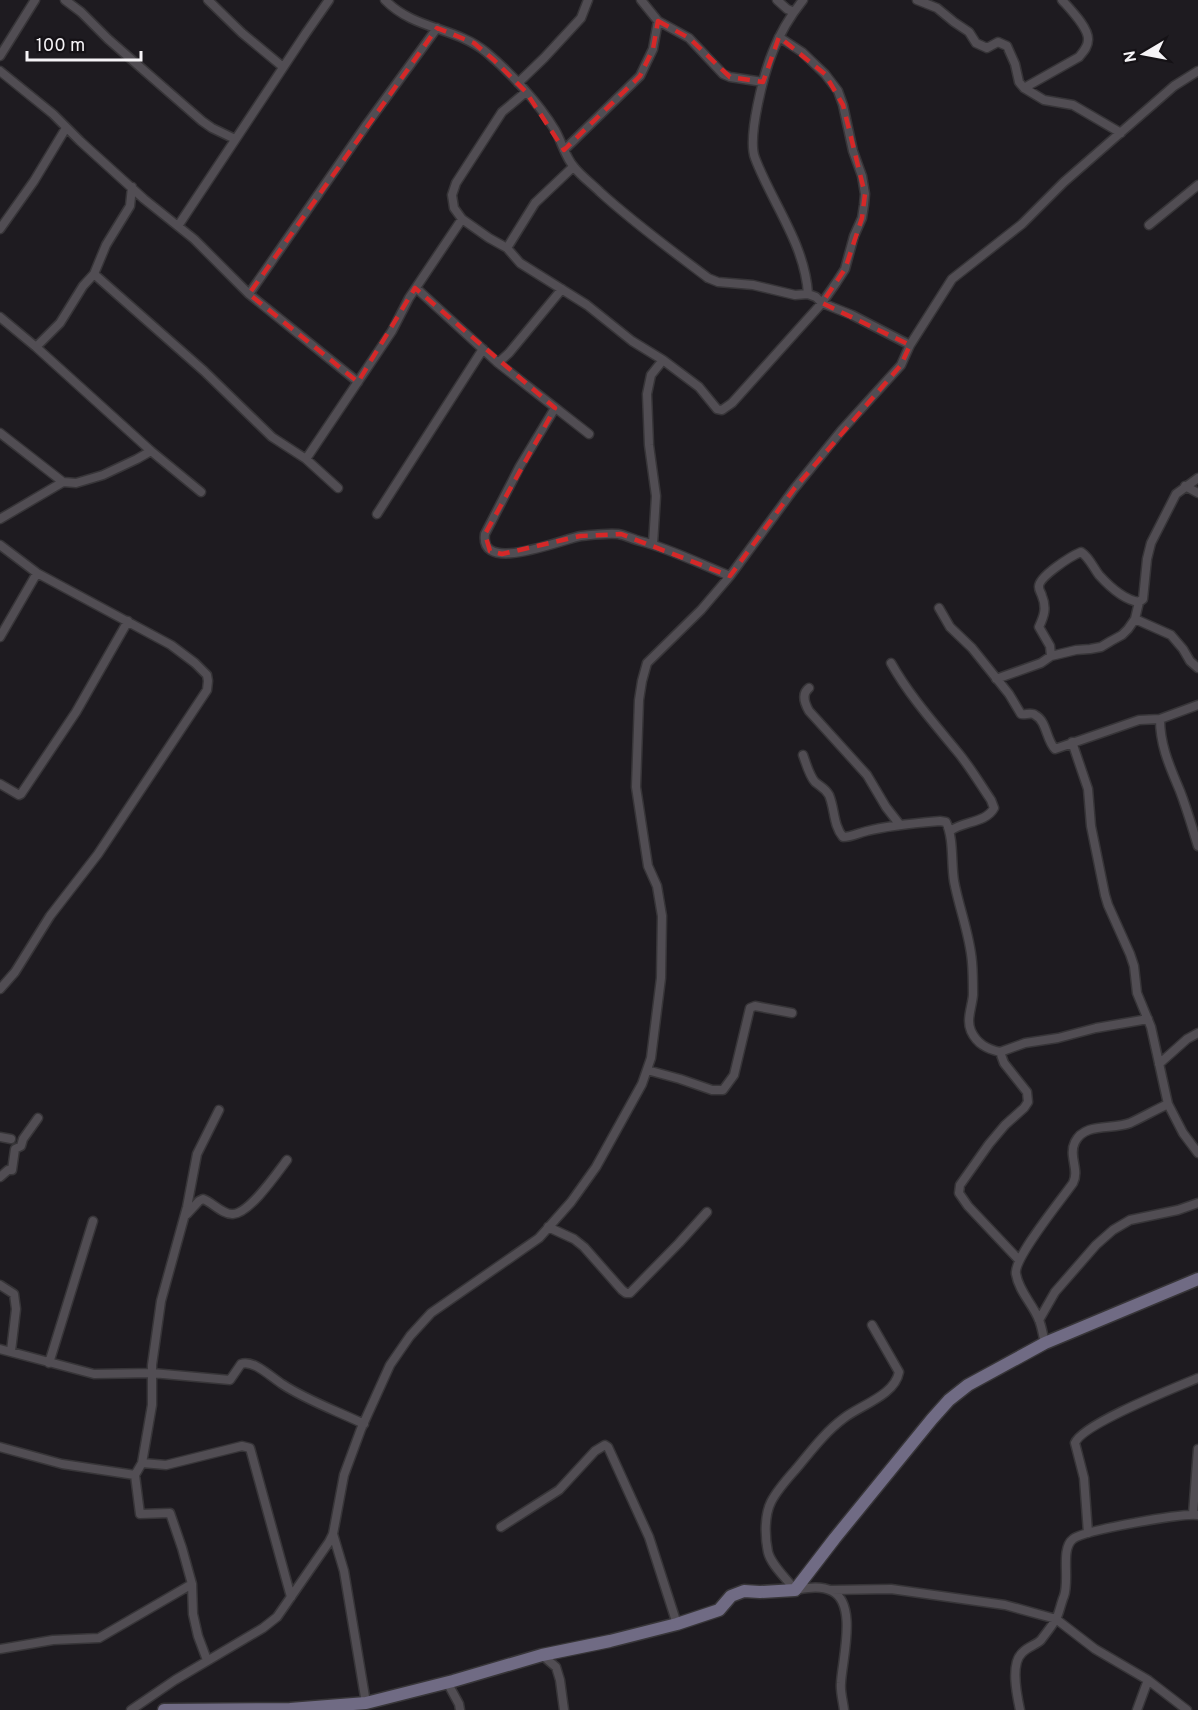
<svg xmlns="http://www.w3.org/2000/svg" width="1198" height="1710" font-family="Overpass,sans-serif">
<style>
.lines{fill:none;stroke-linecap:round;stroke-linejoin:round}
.street-casing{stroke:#373538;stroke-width:11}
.secondary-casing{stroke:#373538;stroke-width:15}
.street{stroke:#514d53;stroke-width:8}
.secondary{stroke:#706b84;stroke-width:12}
.marked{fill:none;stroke:#d62828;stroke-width:4.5;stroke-dasharray:12 8;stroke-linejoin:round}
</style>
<rect width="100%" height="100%" fill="#1e1b20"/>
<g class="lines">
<g class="street-casing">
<path id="street" d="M65,0L81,12L108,39L202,121L212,128L235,139
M208,0L242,33L283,67
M385,0C414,30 456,27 486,52C511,73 538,102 555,130C562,142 565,157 574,167C581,176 592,184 600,192C634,223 671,250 708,278L718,282L753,285L795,295L808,294L816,297L822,303L852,315L910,345
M641,0L658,21L689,38L723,74L730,77L763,82
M777,0L787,9L794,12
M803,0C791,15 780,33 773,51C764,73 747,137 755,158C772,203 805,244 808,294
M917,0L937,8L954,22L969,32L976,43L987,48L998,42L1007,46L1015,64L1019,82L1024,88L1044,100L1073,105L1121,133
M0,56L35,0
M0,71L53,114L80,141L144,199L194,239L249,294L358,382
M518,83L544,58L581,18L588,0
M1024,88L1079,57C1083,52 1088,47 1088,40C1089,28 1070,9 1062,0
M526,92L502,112L456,183L452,195L454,208L462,219L489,238L507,248L520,263L587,305L632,341L663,360L699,387L717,409L722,410L732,403L822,303L836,283L845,269L854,236L862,218L864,205L865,194L862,176L853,151L843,105L838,91L825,74L802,52L779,37
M564,150L640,76L653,49L658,21
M1149,225L1198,185
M178,226L306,33L329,0
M0,229L34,181L66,128
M507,248L535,203L573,167
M94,274L204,371L272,437L306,459L338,488
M416,288L498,363L589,434
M249,294L367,124L437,28
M0,317L36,347L151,451L201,492
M36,347L60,323L83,286L94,274L106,245L130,206L132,187
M498,363L509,353L562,289
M555,408L520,466L485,534C479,575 562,539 581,536C592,535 606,533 618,534C625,535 632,539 640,541C671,549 700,564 730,576
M0,433L63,482
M306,459L392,331L409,298L462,219
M1185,486L1198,493
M377,514L483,349
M0,519L63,482L76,483L103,475L137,459L151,451
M653,544L656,496L649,445L647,394L651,375L663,360
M0,545L37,573L171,645L195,663L207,675L208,681L207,690L98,854L50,916L15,972L0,989
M939,608L950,627L972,648L1009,694L1021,714C1025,715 1032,712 1035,715C1047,721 1046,740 1055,749L1139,720L1160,719C1160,746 1170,767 1180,791C1187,809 1192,827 1198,846
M1135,619L1171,635L1183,649L1190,661L1198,668
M0,637L37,573
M1051,656L1050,646L1039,627C1044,616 1047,608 1042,596C1041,592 1039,591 1039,587C1038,577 1071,556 1081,552C1089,557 1093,567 1099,575C1109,586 1124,600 1139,602
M891,663C909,695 933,722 956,750C969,765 980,784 991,800L994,808C986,823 963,821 950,831
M996,679L1041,663L1051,656L1076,650L1090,649L1101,647L1111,641L1122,635L1128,629L1135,619L1139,602L1143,599L1147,559L1151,543L1176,494L1198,478
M809,688C801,694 805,704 809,711L867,775L886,807L900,825
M1160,719L1198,705
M1072,742L1088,789L1091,826L1105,895L1108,905L1130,954L1134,966L1137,993L1151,1027L1168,1104L1183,1133L1198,1153
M803,755C806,763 809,775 815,782C821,787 825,788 829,795C835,809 833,825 843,837C852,837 858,833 867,831C890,825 916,823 940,821L946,822C954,839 951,862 954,881C959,908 970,935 972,962C973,973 973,984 973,995C972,1007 966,1020 971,1031C977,1044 987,1049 1000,1052L1004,1063L1027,1092L1028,1102L1024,1108L1005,1125L989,1144L960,1185L959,1193L968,1206L1019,1260
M0,784L19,795L21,794L76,712L128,621
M1000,1052L1025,1043L1058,1038L1096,1028L1148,1019
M1159,1064L1187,1039L1198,1033
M647,1070L680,1079L712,1090H723L734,1075L750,1008L755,1006L792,1013
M0,1137L11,1139
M0,1177L8,1170H12L15,1149L21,1146L23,1139L38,1118
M187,1214L199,1201L203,1199C212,1202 223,1215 233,1214C250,1213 277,1173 287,1160
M548,1227L574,1239L584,1247L622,1290L626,1293H630L679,1243L707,1212
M0,1285L14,1294L16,1309L11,1351
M1039,1320L1055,1292L1096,1245L1113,1230L1130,1220L1178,1210L1198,1203
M1045,1343C1043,1336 1042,1327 1039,1320C1033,1304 1019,1292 1016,1274C1013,1258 1062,1199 1073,1183C1080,1170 1068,1156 1075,1142C1085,1122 1112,1130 1130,1123C1143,1117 1155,1110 1168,1104
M0,1349L94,1374L152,1373L230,1380L241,1364C253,1359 271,1377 282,1384C306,1400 337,1411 364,1424
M49,1363L93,1221
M0,1447L62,1464L135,1475
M142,1463L166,1465L242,1446L250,1448L291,1597
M1193,1514L1198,1449
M501,1527L559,1490L595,1451L605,1445L608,1447L649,1537L677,1624
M1088,1533L1084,1478L1075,1443C1082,1424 1177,1387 1198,1378
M333,1534L344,1571L366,1703
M831,1590L891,1589L1005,1605L1056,1619L1095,1649L1148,1680L1187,1710
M0,1649L53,1640L99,1638L192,1584
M542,1655L556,1667L560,1680L564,1710
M207,1660L198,1636L193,1614L192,1584L182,1548L170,1513L140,1514L135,1475L142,1463L152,1405V1365L161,1301L187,1207L197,1154L219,1110
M447,1682L459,1704L460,1710
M131,1710L175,1680L263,1628L277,1617L329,1542L333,1534L344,1475L361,1429L390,1365L410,1336L431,1313L539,1238L571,1202L596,1167L642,1084L651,1058L661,978L662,916L657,886L648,866L636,787L639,700L642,681L647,663L701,610L730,576L794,489L841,431L901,365L910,345L952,279L1022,224L1064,182L1174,86L1198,71
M844,1710C843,1701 840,1691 841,1683C842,1660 858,1604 832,1591C820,1585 807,1588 795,1590C787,1579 771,1565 768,1552C765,1538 764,1516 771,1502C777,1490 787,1479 796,1469C811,1451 825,1432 844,1418C861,1405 895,1395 899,1372L872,1325
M1020,1710C1017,1696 1010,1664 1022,1653C1027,1647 1036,1645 1041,1640C1046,1633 1053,1625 1057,1617C1060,1610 1061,1603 1064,1596C1070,1579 1060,1549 1073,1539C1084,1530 1183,1513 1198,1515
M1137,1710L1148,1680"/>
</g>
<g class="secondary-casing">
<path id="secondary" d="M164,1710L290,1709L366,1703L453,1681L542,1655L610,1641L677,1624L719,1610L731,1596L744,1591L760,1592L795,1590L835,1538L932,1419L949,1400L968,1385L1045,1343L1198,1279"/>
</g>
<use href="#street" class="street"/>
<use href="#secondary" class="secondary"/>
</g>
<path class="marked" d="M658,21L689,38L730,77L763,82L779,37L825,74L843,105L865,194L862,218L845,269L822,303L910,345L901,365L794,489L730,576L621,534L580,536L502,554L490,551L485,534L555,408L415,288L358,382L249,294L437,28L474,43L494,60L526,92L564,150L640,76L653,49Z"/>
<g transform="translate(1144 54) rotate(260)" stroke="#151216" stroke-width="4.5" paint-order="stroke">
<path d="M0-4.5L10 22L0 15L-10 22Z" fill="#f5f3f6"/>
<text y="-9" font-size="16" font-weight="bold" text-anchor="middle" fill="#f5f3f6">N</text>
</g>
<path d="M27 51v9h114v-9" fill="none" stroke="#f5f3f6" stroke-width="3"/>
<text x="36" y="51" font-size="18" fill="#f5f3f6" stroke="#151216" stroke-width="4.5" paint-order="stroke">100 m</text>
</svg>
